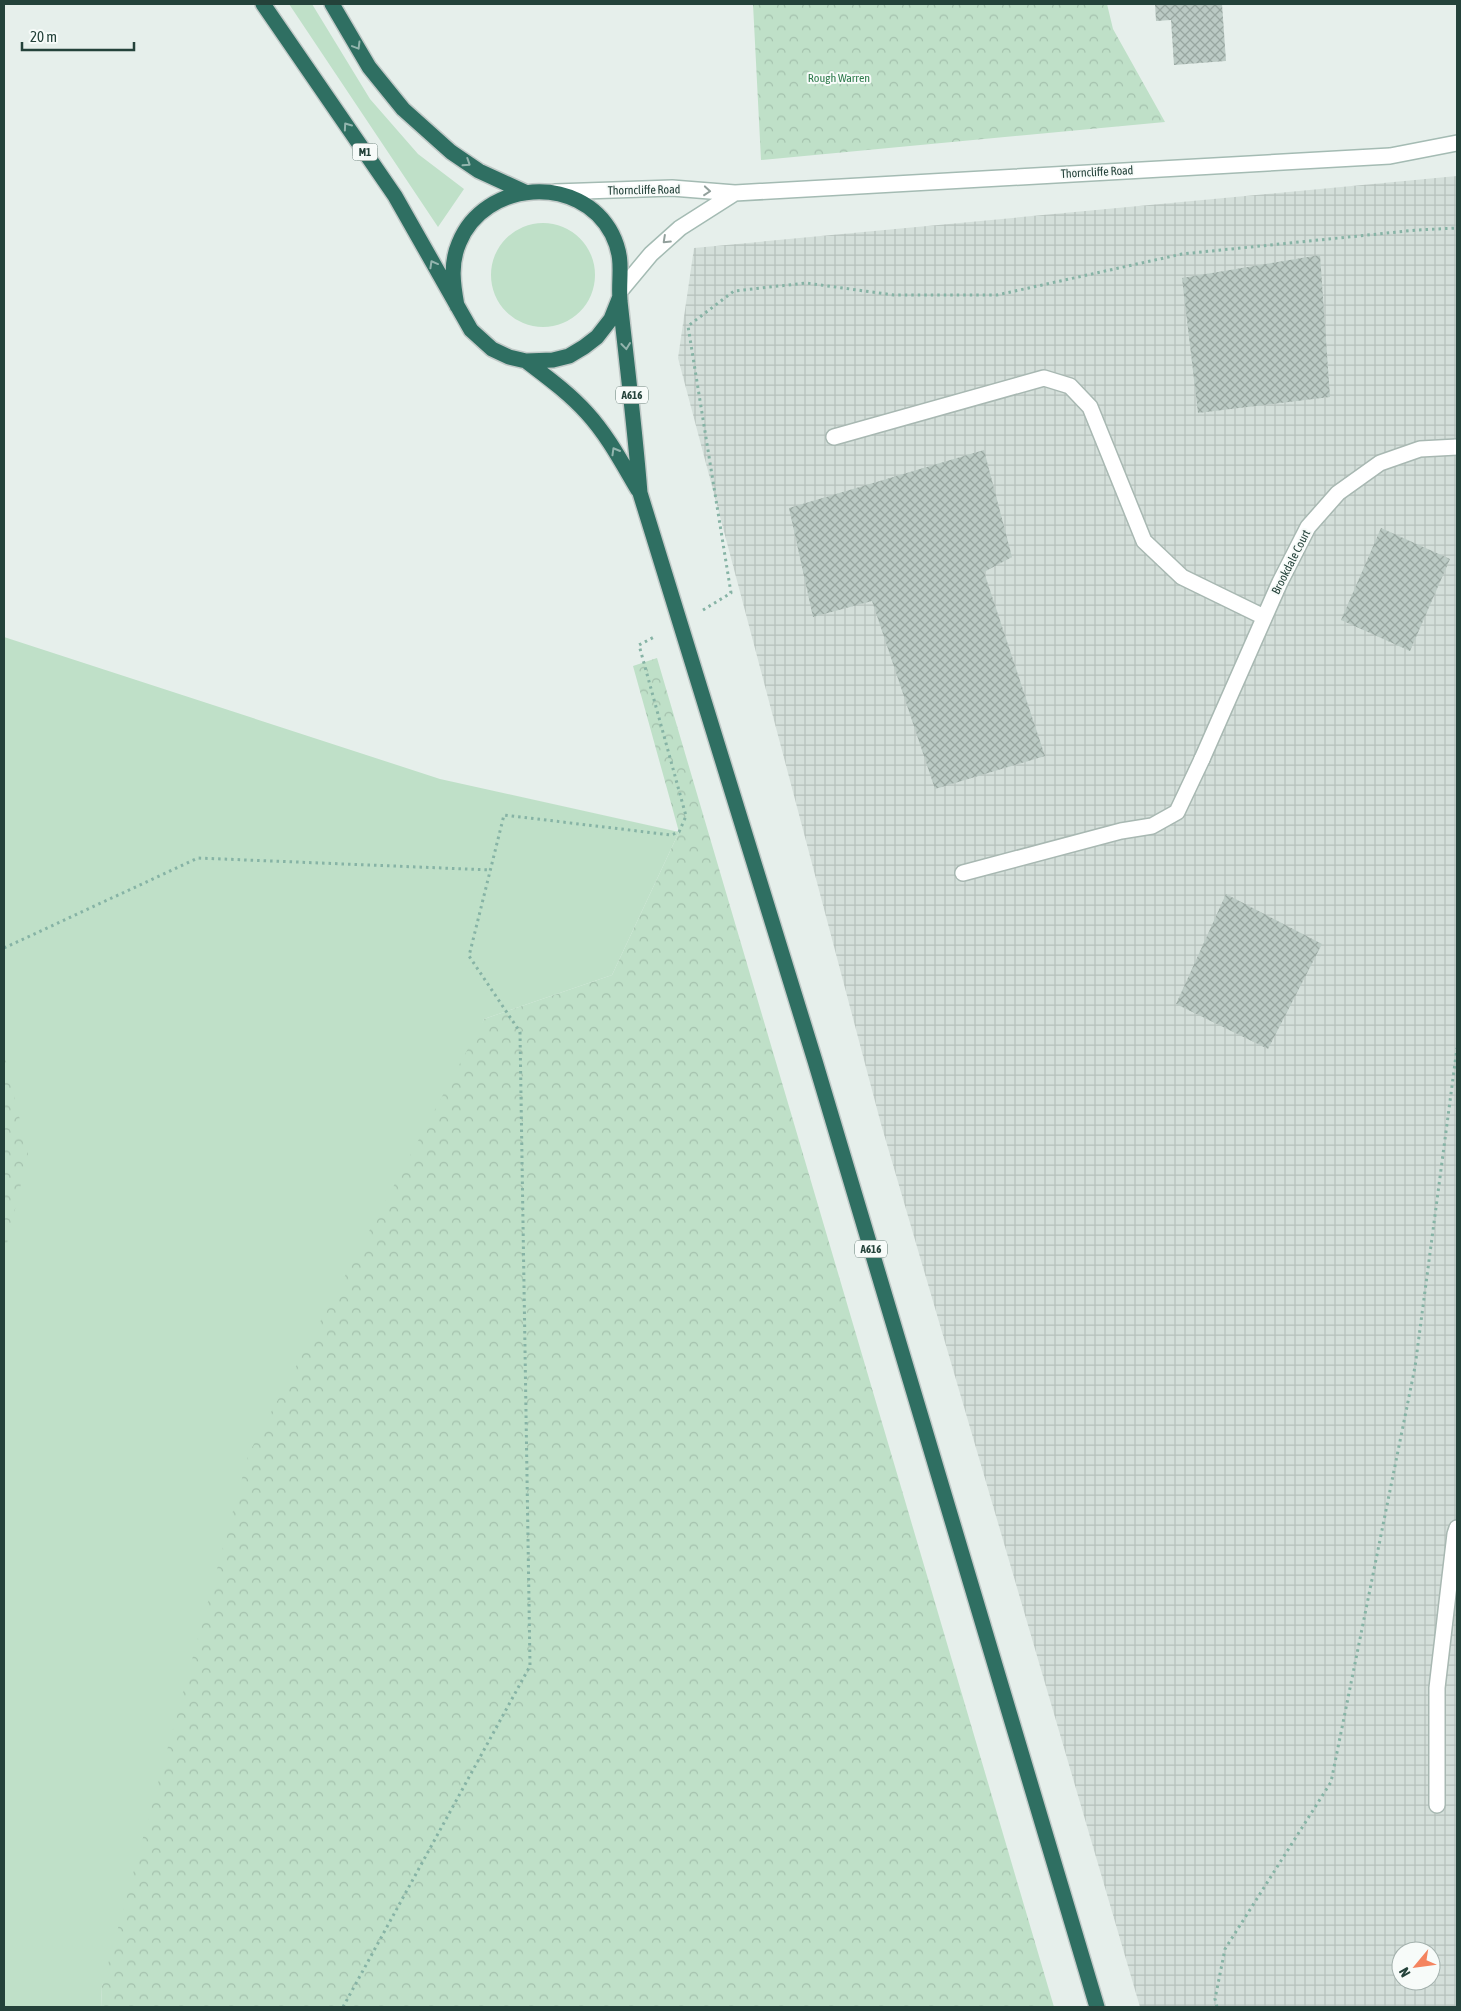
<svg xmlns="http://www.w3.org/2000/svg" width="1461" height="2011" font-family="'Asap Condensed',sans-serif">
<style>
.industrial{fill:url(#industrial-grid);fill-rule:evenodd}
.green{fill:#bfe0c8}
.forest{fill:url(#forest-crowns)}
.building{fill:url(#building-cross-hatch)}
.lines{fill:none;stroke-linecap:round;stroke-linejoin:round}
.lane-casing{stroke:#a8b8b2;stroke-width:18}
.street-casing{stroke:#a8b8b2;stroke-width:18}
.secondary-casing{stroke:#a4bbb3;stroke-width:18}
.highway-casing{stroke:#c2cac8;stroke-width:18}
.path{stroke:#86b3a5;stroke-width:3;stroke-dasharray:2.5 4;stroke-linecap:butt}
.lane{stroke:#fff;stroke-width:15}
.street{stroke:#fff;stroke-width:15}
.secondary{stroke:#fff;stroke-width:15}
.highway{stroke:#2f6f62;stroke-width:15}
.oneway{stroke:#93b5ae}
.oneway2{stroke:#92a09c}
.labels{text-anchor:middle;stroke-width:4;stroke-linejoin:round;paint-order:stroke}
.shield{fill:#f7fbf9;stroke:#637a73;stroke-width:1}
.shield-label{font-size:11px;font-weight:bold;fill:#24423a}
.park-label{font-size:12px;fill:#2d7a4b;stroke:#f7fbf9}
.street-label{font-size:12px;fill:#24423a;stroke:#f7fbf9}
</style>
<defs>
<pattern id="industrial-grid" width="8" height="8" patternUnits="userSpaceOnUse" patternTransform="scale(1.25)"><rect width="8" height="8" fill="#d4dfda"/><path d="M0 4h8M4 0v8" fill="none" stroke="#b6c1bc"/></pattern>
<pattern id="forest-crowns" width="20" height="18" patternUnits="userSpaceOnUse" patternTransform="scale(1.25)"><rect width="20" height="18" fill="#bfe0c8"/><path d="M2 6a3 3 0 1 1 6 0M12 15a3 3 0 1 1 6 0" fill="none" stroke="#a4c1ad"/></pattern>
<pattern id="building-cross-hatch" width="8" height="8" patternUnits="userSpaceOnUse" patternTransform="scale(1.25)"><rect width="8" height="8" fill="#bbcac4"/><path d="M0 0l8 8M0 8l8-8" fill="none" stroke="#98a6a0"/></pattern>
</defs>
<rect width="100%" height="100%" fill="#e6efeb"/>
<path class="industrial" d="M1457,176V2007H1140L881,1124L678,358L694,248ZM1401,1951H1431V1981H1401Z"/>
<path class="green" d="M289,4H312L370,99L418,154L464,189L438,227Z
M491 275a52 52 0 1 1 104 0a52 52 0 1 1-104 0Z
M4,637L440,779L679,832L612,975L484,1019L102,1986L101,2007H4Z"/>
<path class="forest" d="M753,4H1107L1113,29L1165,122L761,160Z
M657,658L1054,2007H101L102,1986L249,1453L484,1019L612,975L679,832L633,666Z
M4,1053L28,1154L4,1256Z"/>
<path class="building" d="M1155,4H1222L1226,61L1174,65L1171,20L1156,21Z
M1320,255L1330,397L1198,413L1182,278Z
M984,450L1012,557L984,572L1045,756L935,789L872,601L813,617L789,508Z
M1381,528L1450,559L1410,651L1341,620Z
M1226,894L1322,944L1268,1049L1176,1004Z"/>
<g class="lines">
<g class="lane-casing">
<path id="lane" d="M834,437L1044,378L1070,386L1090,407L1144,541L1182,577L1264,617
M963,873L1121,831L1152,826L1177,812L1202,759
M1437,1805V1688L1455,1534L1457,1528"/>
</g>
<g class="street-casing">
<path id="street" d="M1202,759L1280,582L1308,527L1338,493L1380,463L1420,449L1457,447"/>
</g>
<g class="secondary-casing">
<path id="secondary" d="M555,192L672,188L735,193L1390,156L1457,143
M621,290L651,254L680,228L735,193"/>
</g>
<g class="highway-casing">
<path id="highway" d="M263,4L395,196L471,330L492,349L509,357L526,361L553,360L569,356L584,347L597,337L611,319L619,299
M332,4L369,67L403,109L451,152L479,171L525,192
M457,306C453,284 450,264 459,243C484,180 580,173 612,234C625,260 618,276 620,301C627,365 635,429 640,493L815,1061L1097,2007
M526,361C547,377 569,393 587,413C608,436 622,463 638,490"/>
</g>
<path class="path" d="M703,610L731,593L688,326L734,291L806,283L894,295H997L1182,254L1417,230L1457,228
M4,948L198,858L491,870
M343,2007L530,1666L520,1032L469,956L504,815L671,835L679,832L686,816L639,645L656,636
M1217,2007L1215,1999L1225,1949L1331,1782L1415,1367L1457,1048"/>
<use href="#lane" class="lane"/>
<use href="#street" class="street"/>
<use href="#secondary" class="secondary"/>
<use href="#highway" class="highway"/>
</g>
<defs><path id="oneway-chevron" d="M-2-3.5L2.5 0L-2 3.5" fill="none" stroke-width="1.6" stroke-linecap="round" stroke-linejoin="round" transform="scale(1.25)"/></defs>
<g class="oneway">
<use href="#oneway-chevron" transform="translate(357 46) rotate(59)"/>
<use href="#oneway-chevron" transform="translate(347 126) rotate(-125)"/>
<use href="#oneway-chevron" transform="translate(467 163) rotate(33)"/>
<use href="#oneway-chevron" transform="translate(433 264) rotate(-119)"/>
<use href="#oneway-chevron" transform="translate(626 346) rotate(83)"/>
<use href="#oneway-chevron" transform="translate(615 451) rotate(-120)"/>
</g>
<g class="oneway2">
<use href="#oneway-chevron" transform="translate(707 191) rotate(5)"/>
<use href="#oneway-chevron" transform="translate(666 240) rotate(137)"/>
</g>
<g class="labels">
<g class="shield">
<rect x="352.5" y="143.5" width="25" height="17" rx="4"/>
<rect x="616" y="386.5" width="32" height="17" rx="4"/>
<rect x="855" y="1240.5" width="32" height="17" rx="4"/>
</g>
<g class="shield-label">
<text x="365" y="156">M1</text>
<text x="632" y="399">A616</text>
<text x="871" y="1253">A616</text>
</g>
<g class="park-label">
<text x="839" y="82">Rough Warren</text>
</g>
<g class="street-label">
<text transform="translate(1097 172) rotate(-3)" y="4">Thorncliffe Road</text>
<text transform="translate(644 190) rotate(-1)" y="4">Thorncliffe Road</text>
<text transform="translate(1291 562) rotate(-63)" y="4">Brookdale Court</text>
</g>
</g>
<rect width="1461" height="2011" fill="none" stroke="#24423a" stroke-width="10"/>
<g transform="translate(1416 1966) rotate(241)"><circle r="24" fill="#f7fbf9" stroke="#a3b1ad"/>
<path d="M0-4L9 19L0 12L-9 19Z" fill="#f4845f"/>
<text y="-8" font-size="14" font-weight="bold" text-anchor="middle" fill="#24423a">N</text>
</g>
<path d="M22 42v8h112v-8" fill="none" stroke="#24423a" stroke-width="2.5"/>
<text x="30" y="42" font-size="15" fill="#24423a" stroke="#f7fbf9" stroke-width="4" paint-order="stroke">20 m</text>
</svg>
